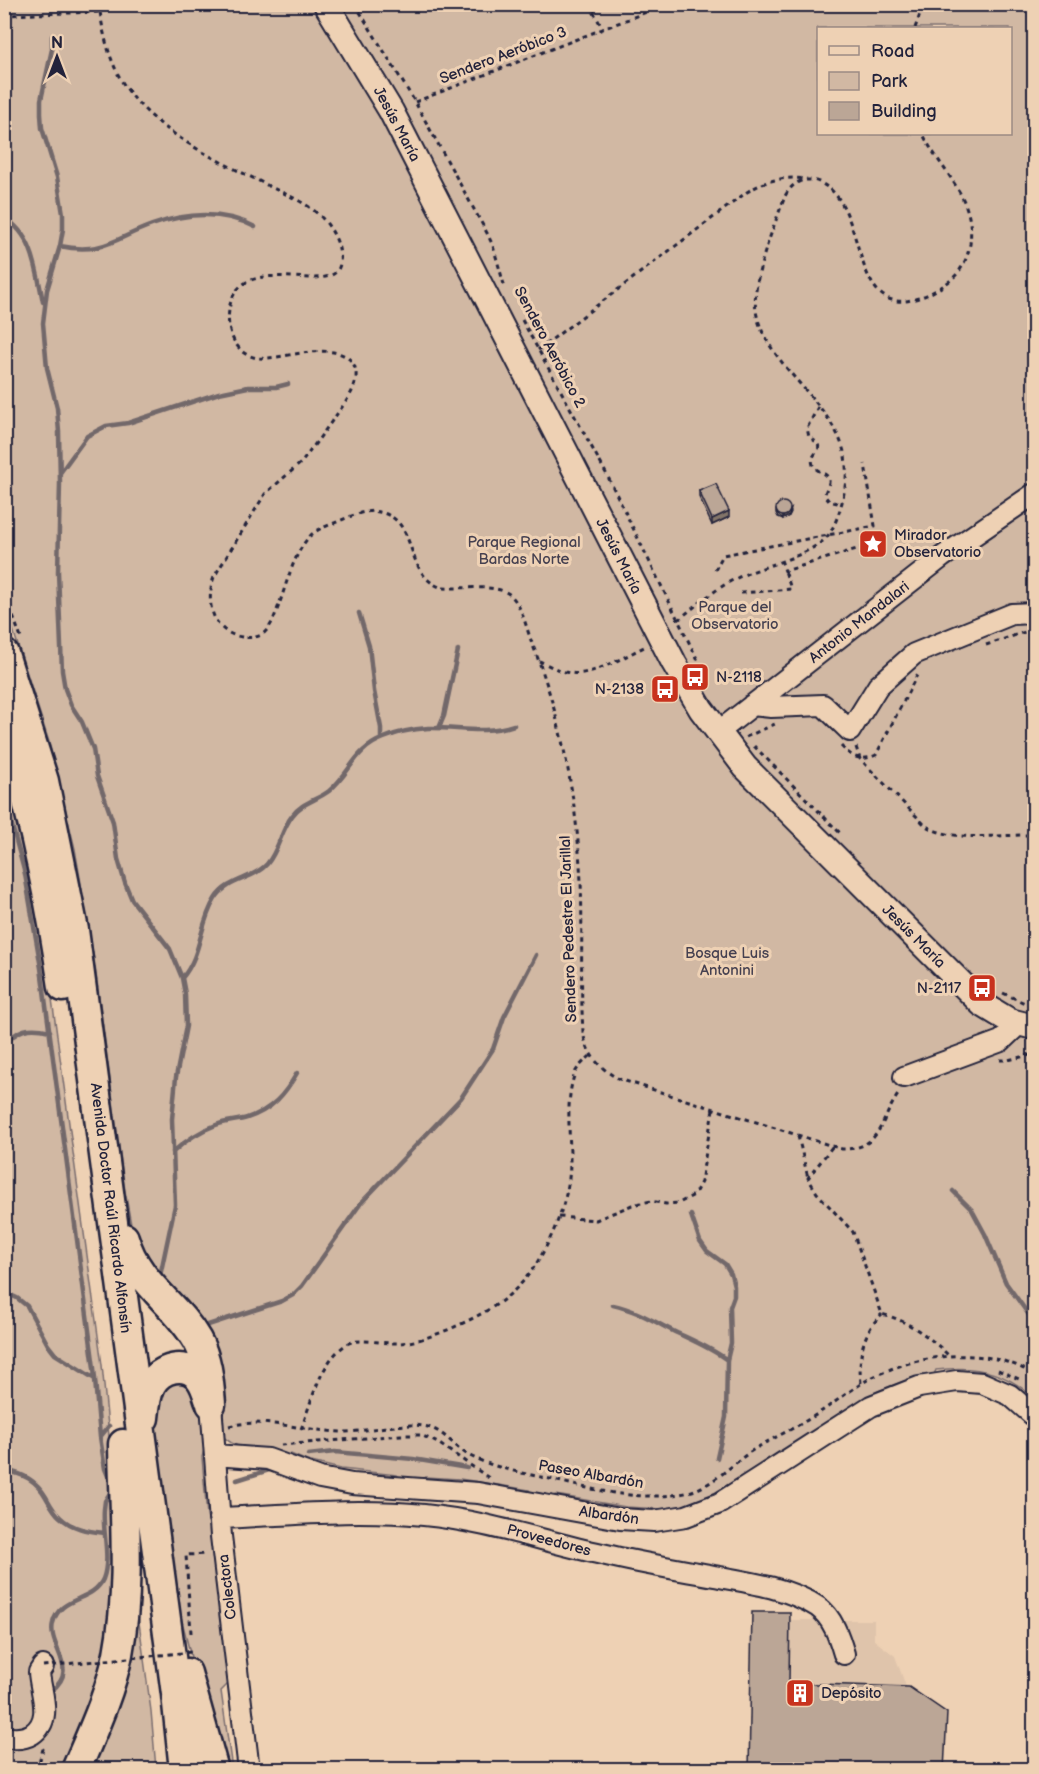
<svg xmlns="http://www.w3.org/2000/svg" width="1039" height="1774" font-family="'Balsamiq Sans',sans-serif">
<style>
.built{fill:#dfc4ab}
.green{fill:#d1b8a3;stroke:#7a6d6f;stroke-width:1.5;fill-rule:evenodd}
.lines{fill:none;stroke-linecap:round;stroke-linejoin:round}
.stream{stroke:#72676b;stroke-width:4.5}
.minor-casing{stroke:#22223b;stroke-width:24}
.major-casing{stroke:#22223b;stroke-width:28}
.highway-casing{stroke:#22223b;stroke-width:33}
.path{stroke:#22223b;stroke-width:3;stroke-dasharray:4.5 4.5;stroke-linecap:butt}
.minor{stroke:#eed1b4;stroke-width:20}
.major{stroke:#eed1b4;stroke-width:24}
.highway{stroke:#eed1b4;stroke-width:28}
.path-bridge{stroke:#22223b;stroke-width:3;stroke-dasharray:4.5 4.5;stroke-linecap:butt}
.wall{fill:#a18f81;stroke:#22223b;stroke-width:1.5}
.shaded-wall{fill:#837469;stroke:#22223b;stroke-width:1.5}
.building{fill:#bba696;stroke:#22223b;stroke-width:1.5}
.labels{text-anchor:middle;stroke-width:6;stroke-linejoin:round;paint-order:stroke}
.street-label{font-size:15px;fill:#22223b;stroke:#eed1b4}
.poi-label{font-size:15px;fill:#22223b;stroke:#eed1b4;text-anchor:start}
.park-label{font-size:15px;fill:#454050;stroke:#eed1b4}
</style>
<rect width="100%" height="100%" fill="#eed1b4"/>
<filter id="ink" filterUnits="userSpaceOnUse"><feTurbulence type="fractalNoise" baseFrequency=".0167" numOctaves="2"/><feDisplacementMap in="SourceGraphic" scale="12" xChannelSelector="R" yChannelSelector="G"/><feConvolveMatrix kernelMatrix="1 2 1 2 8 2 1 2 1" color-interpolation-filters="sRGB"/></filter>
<g filter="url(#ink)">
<path class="built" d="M752,1620H874V1640L895,1656L909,1695L947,1721L944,1769L750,1770Z"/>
<path class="green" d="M5,5H1034V1399C1008,1371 973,1365 936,1370L933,1377L919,1381L912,1378L878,1391L800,1440L799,1447L787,1455L777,1454L710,1496L685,1505L681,1511L667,1513L661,1509L626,1507L556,1495L548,1499L534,1496L529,1490L460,1479L425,1477L417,1482H403L397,1475L341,1469L307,1461L291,1454L286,1457C268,1453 233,1450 222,1435L218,1395L137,1258L125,1191L94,959L75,849L49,742L5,605ZM818,28H1010V134H818Z
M5,760L19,818L49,977L102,1365L111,1457L117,1637L73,1769H5Z
M187,1381L202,1404L206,1443L202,1457L207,1516L216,1553L230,1682L221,1691L232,1769H219L172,1581L150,1431L164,1386L169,1382Z
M131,1563L151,1711L156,1769L81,1770Z"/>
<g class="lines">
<path class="stream" d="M52,36V49L41,100V114L42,128L57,177L63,214V229L60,246L47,290L43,323L47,368L57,408L59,432L60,483L58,572L62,671L65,689L71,705L82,722L93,749L97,776L113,822L118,859L125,883L132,900L170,949L182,978L185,994L186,1026L176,1077L172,1119L175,1205L160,1276
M4,218C34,234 37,273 43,302
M60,246C103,255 115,238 152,225C186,213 222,210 255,227
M60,473L87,436L106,426L128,423L219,393L248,387H276L288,384
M359,613L369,646L374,691L381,728V739
M439,728L444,716L458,650
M4,796L25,874L41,968L94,1368L100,1437L105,1469L113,1488L105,1501L104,1509C102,1531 111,1558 103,1579C93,1602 59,1596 53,1623C47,1647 81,1669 51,1691
M182,978C202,955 199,924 215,899C228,878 253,880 267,864C279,850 281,830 292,816C301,803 317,800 329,791C351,773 354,749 384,738C398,732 413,729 428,728C458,727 483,735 514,725
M4,1047C16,1028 30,1026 50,1031
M173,1152C185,1141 200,1131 216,1125C226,1121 237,1121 247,1118C272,1110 285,1094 297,1073
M953,1191L972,1210L985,1234L1006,1283L1034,1322
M691,1215L700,1241L707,1251L725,1264L731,1274L734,1286V1296L730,1307L731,1343L727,1360L726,1417L717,1458
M4,1292L17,1298L27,1306L48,1345L55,1354L95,1379
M613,1305C636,1310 655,1322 677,1333C694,1341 711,1348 727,1360
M205,1326L282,1301L293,1295L302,1286L361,1203L461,1098L493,1049L504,1017L536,955
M100,1437L109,1426
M308,1455L335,1452L413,1459L467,1468
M4,1470C24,1474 36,1480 46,1497C50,1504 54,1512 60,1517C72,1529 89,1531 104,1533
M237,1480L269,1470"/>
<g class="minor-casing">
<path id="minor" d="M752,705L771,707L823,705L850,731L878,686L914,654L1012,614L1034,613
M717,733L942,557L1034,494
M904,1077L1001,1041L1019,1024
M211,1404L221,1536L249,1770
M215,1455L268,1459L320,1478L352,1484L478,1493L620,1519L654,1521L686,1516L720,1503L871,1406L919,1387L957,1381L982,1383L1010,1395L1034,1416
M219,1518C287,1515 356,1508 424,1515C486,1521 542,1541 602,1554C639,1563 676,1569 714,1576C748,1582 789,1588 818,1607C833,1618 839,1637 844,1654
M4,1737C14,1739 24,1739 32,1734C54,1719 40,1692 39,1672L43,1666"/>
</g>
<g class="major-casing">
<path id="major" d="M326,4L391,111L674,663L701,709L745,767L982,1004L1010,1021L1034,1027"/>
</g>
<g class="highway-casing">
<path id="highway" d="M4,654L44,781L74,930L176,1694L184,1770
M4,716C30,805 50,895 63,987
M124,1238C137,1284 175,1302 197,1340C208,1360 209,1381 211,1404
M144,1418C145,1407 146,1395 151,1385C160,1368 185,1361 199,1377C204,1383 207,1392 209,1399
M187,1673L214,1770
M76,1770C92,1732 110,1694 118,1654C131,1585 124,1513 123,1444"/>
</g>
<path class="path" d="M99,4C102,29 108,56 120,78C148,128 212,158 261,182C281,193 307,201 323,219C332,229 339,242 340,255C347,309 239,241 229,310C227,323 230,338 239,348C243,354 251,357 258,358C281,361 338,337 354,365C360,378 352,393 345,403L302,462L265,494L214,577C205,602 212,633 242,637C250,638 258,638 264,633C272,626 275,615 279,605C286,585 295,550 311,535C319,528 330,525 339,521C352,516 366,509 379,512C420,520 402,574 442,588C459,589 496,584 509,594C522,604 526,628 532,643C562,719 577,801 581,882C583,932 580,982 583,1032C587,1055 599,1068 619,1079L842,1149C882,1150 880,1118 900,1092
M355,4L415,102L487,233L493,246L505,288
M589,4L603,29
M4,15L100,12
M915,28L924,4
M415,102L667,4
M522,320L607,475L706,677
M538,350L747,192C766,180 784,176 807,179
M818,407L807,428L809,437C831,450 808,451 813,465C816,473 830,472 829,482C828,488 825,490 825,496L829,501L841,504
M781,560L785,571L873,544
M715,570L723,555L875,526L865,464
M4,591L22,641
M741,593L791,589L785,571
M678,620C697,605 716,588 737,578C762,566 806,557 825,539C834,530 840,511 843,498C845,488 847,477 846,466C844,408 766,369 756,311C751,279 774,227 785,196C790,187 798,179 810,180C818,180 824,185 830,189C866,219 853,317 915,299C929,295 944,287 955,276C963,268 968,256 970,244C976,196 941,172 923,134
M986,645L1025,632
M539,661C549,665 560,672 571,673C592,677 627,655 646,646
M746,737L775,724
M754,746L842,835
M841,746C851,757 861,762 876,755L917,675
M856,747L860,759L926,826C953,843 1003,834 1034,835
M1003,993L1027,1004
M1000,1060H1008L1034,1054
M798,1136L808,1178
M832,1147L808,1178L817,1193L853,1232L882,1314C908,1321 929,1336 948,1355
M559,1217L596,1220L632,1205L651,1201L666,1204L679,1203L694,1195L701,1182L713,1109
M998,1370L1019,1379
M861,1383C858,1357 862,1333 882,1314
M229,1426C268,1417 306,1432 346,1432C371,1431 408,1420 431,1428C447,1434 457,1450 472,1457C496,1468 521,1473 546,1478C589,1489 635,1501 680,1494C711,1489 729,1466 753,1450C771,1439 791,1430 809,1419C830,1407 848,1391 869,1379C915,1354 989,1344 1034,1375
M301,1429C312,1401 321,1358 349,1343C358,1338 386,1344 399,1343C428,1342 480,1317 503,1300C515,1291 526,1279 534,1267C550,1244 566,1205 569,1178C573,1144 563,1106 575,1073C578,1066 585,1061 590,1056
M281,1445L401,1435H421L438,1443L489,1478
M191,1633L186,1555L206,1554
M37,1770L43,1749L41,1746"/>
<use href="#minor" class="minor"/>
<use href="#major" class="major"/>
<use href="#highway" class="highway"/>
<path class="path-bridge" d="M43,1666L192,1652"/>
</g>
<path class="wall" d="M699,491L729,517L712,525L699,497Z
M776,510L791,512L789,516L783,519L778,517L776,513Z"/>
<path class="shaded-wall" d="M791,509L789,516L783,519V516Z
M729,511V517L712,525V519Z"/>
<path class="building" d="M716,484L729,511L712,519L699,491Z
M776 509a7 7 0 1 1 14 0a7 7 0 1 1-14 0Z
M752,1612H790L789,1683L909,1687L947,1713L944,1770H749Z
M535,1768H592L594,1770H534Z"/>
</g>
<defs>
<g id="sight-square" transform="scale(1.5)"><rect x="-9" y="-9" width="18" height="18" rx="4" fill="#c8321e" stroke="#eed1b4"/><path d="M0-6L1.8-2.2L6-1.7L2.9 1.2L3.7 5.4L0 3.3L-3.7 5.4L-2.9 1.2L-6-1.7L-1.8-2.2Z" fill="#fff"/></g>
<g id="bus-square" transform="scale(1.5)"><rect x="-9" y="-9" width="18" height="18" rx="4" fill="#c8321e" stroke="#eed1b4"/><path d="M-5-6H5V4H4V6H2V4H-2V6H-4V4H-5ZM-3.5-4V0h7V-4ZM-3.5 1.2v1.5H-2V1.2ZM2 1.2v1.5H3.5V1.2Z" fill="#fff"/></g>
<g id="building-square" transform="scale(1.5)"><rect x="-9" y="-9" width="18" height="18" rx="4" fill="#c8321e" stroke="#eed1b4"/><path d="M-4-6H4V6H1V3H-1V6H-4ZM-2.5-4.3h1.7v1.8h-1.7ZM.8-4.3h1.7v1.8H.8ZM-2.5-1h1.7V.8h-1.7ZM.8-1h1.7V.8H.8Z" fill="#fff"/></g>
</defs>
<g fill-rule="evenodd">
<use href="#sight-square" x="873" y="544"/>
<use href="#bus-square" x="695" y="677"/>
<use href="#bus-square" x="665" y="689"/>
<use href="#bus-square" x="982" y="988"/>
<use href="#building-square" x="800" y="1693"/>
</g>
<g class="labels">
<g class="street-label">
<text transform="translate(503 55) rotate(-21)" y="5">Sendero Aeróbico 3</text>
<text transform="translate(397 124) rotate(62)" y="5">Jesús María</text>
<text transform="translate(550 347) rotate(62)" y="5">Sendero Aeróbico 2</text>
<text transform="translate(619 556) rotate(63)" y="5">Jesús María</text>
<text transform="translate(859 622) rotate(-38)" y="5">Antonio Mandalari</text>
<text transform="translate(568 929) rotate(-92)" y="5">Sendero Pedestre El Jarillal</text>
<text transform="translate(914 936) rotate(45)" y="5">Jesús María</text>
<text transform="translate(111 1208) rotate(83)" y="5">Avenida Doctor Raúl Ricardo Alfonsín</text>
<text transform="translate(591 1474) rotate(10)" y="5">Paseo Albardón</text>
<text transform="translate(609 1515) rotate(8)" y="5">Albardón</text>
<text transform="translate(549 1540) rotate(15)" y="5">Proveedores</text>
<text transform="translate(227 1587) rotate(-97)" y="5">Colectora</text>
</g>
<g class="poi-label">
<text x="894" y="540">Mirador<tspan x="894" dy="17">Observatorio</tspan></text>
<text x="716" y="682">N-2118</text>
<text x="644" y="694" text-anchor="end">N-2138</text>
<text x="961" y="993" text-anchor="end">N-2117</text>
<text x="821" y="1698">Depósito</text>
</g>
<g class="park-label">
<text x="524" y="547">Parque Regional<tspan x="524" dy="17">Bardas Norte</tspan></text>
<text x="735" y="612">Parque del<tspan x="735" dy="17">Observatorio</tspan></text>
<text x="727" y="958">Bosque Luis<tspan x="727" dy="17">Antonini</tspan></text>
</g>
</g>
<rect width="1039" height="1774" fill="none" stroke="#eed1b4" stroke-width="24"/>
<rect x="12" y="12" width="1015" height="1750" fill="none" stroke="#22223b" stroke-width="2" filter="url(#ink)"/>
<rect x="817" y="27" width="195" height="108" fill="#eed1b4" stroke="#9c8b84" stroke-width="1.5"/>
<rect x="829" y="46" width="30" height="9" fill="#eed1b4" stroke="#9c8b84" stroke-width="1.5"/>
<text x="871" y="57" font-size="18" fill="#22223b">Road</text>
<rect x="829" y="72" width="30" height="18" fill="#d1b8a3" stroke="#9c8b84" stroke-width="1.5"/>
<text x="871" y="87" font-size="18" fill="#22223b">Park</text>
<rect x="829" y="102" width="30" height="18" fill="#bba696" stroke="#9c8b84" stroke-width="1.5"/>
<text x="871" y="117" font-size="18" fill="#22223b">Building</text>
<g transform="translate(57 57)" stroke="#eed1b4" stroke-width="4.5" paint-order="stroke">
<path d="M0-4.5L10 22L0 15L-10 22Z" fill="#22223b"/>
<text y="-9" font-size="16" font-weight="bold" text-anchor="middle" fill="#22223b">N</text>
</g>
</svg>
